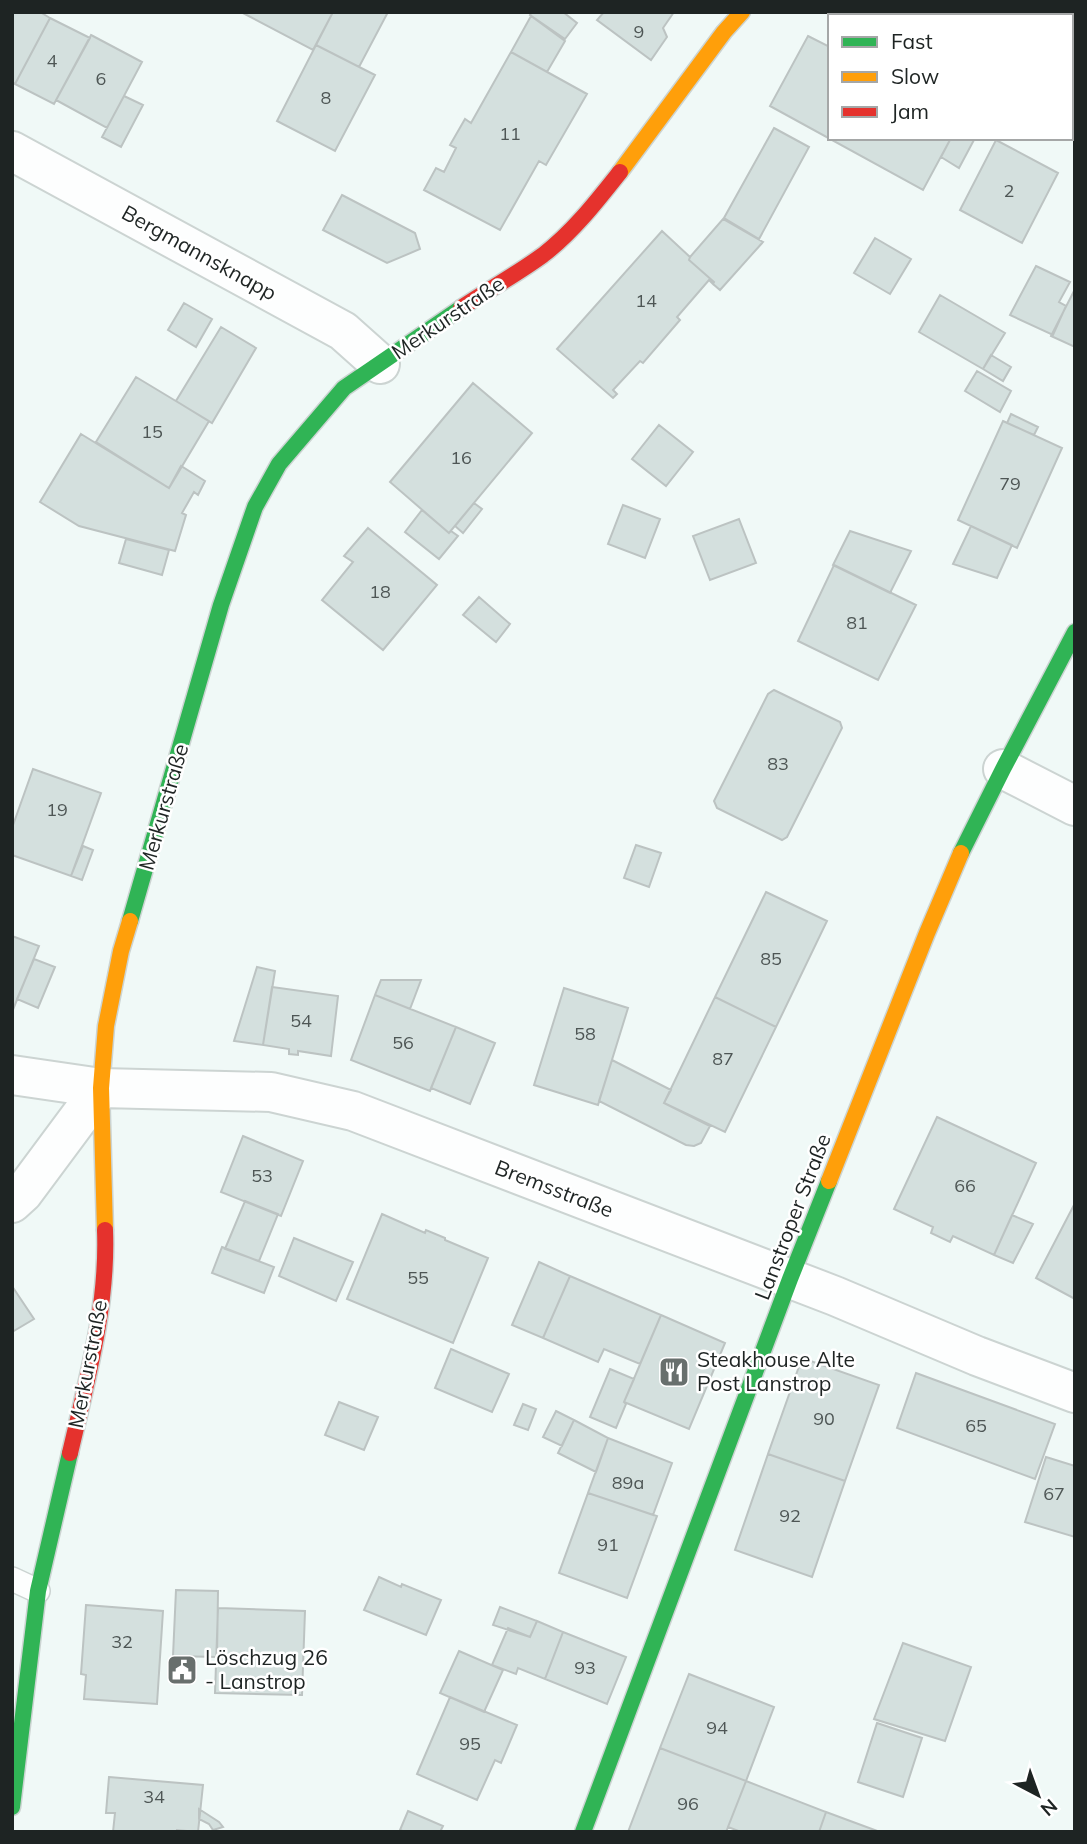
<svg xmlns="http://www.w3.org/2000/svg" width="1087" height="1844" font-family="Mulish,sans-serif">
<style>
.building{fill:#d4e0de;stroke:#bcc3c2;stroke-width:2}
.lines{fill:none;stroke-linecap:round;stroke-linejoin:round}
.lane-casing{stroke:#ccd4d2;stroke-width:26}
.street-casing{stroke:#ccd4d2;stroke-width:42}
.fast-casing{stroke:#ccd4d2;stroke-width:19}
.slow-casing{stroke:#ccd4d2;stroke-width:19}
.jam-casing{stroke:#ccd4d2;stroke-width:19}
.lane{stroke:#fdfefe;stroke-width:23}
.street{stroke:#fdfefe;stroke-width:38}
.fast{stroke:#30b455;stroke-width:16}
.slow{stroke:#ff9f0a;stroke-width:16}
.jam{stroke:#e5322d;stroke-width:16}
.labels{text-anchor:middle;stroke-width:5;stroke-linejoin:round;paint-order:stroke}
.number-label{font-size:18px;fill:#4e5655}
.street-label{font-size:21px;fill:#1e2423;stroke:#fff}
.poi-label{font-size:21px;fill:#1e2423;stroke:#fff;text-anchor:start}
</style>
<rect width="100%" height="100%" fill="#f0f9f7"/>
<path class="building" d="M12,12H40L50,18L15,84L12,82Z
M241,12H333L313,50Z
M333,12H388L359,67L316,45Z
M532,12H563L577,23L565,39L530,15Z
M604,12H674L663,28L667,37L651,60L597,20Z
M531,16L565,41L547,72L511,52Z
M50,18L90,38L54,104L15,84Z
M91,35L142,62L107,128L56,100Z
M808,36L830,47V138H951L923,190L770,106Z
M316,45L375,75L335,151L277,121Z
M511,52L587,94L546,165L539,161L500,230L424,190L436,168L444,172L456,148L450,145L465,119L471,123Z
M124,96L143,105L121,147L102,137Z
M774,128L809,147L759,239L724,218Z
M951,138H975L959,168L941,157Z
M996,140L1058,173L1022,243L960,210Z
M342,195L415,233L420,249L387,263L323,230Z
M723,219L763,242L720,290L713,284L714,282L689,260L690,257Z
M662,231L690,257L689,260L714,282L713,284L709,280L677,317L680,320L643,363L640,361L613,390L617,394L613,398L557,349Z
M875,238L911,259L890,294L854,273Z
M1036,266L1070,282L1059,302L1066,306L1053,335L1010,315Z
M1075,289V347L1051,336Z
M940,295L1005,333L983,369L919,332Z
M184,303L212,319L196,347L168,330Z
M221,327L256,348L212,423L176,401Z
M991,355L1011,367L1003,381L983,369Z
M977,371L1011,391L1000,412L965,391Z
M136,377L209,421L169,488L96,442Z
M473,383L532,433L449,533L390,482Z
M1011,414L1038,427L1034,435L1007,423Z
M1003,421L1062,448L1017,548L958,520Z
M659,425L693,452L666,486L632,459Z
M81,434L169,488L181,466L205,481L198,495L194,492L182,513L186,515L175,551L79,526L40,502Z
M474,503L482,509L463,533L455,526Z
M623,505L660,519L645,558L608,544Z
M422,510L449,533L451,531L458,536L439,559L405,532Z
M739,519L756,563L710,580L693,536Z
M971,526L1012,545L997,578L953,564Z
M368,528L437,585L383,650L322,600L353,562L344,556Z
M850,531L911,551L890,593L833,565Z
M126,539L169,550L162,575L119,563Z
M834,565L916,605L878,680L798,641Z
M479,597L510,624L496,642L463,615Z
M774,690L840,722L842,728L787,837L782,840L717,808L714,801L768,694Z
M33,769L101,793L71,876L12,855V828Z
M636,845L661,853L649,887L624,878Z
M83,846L93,850L82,880L71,876Z
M766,892L827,921L776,1027L715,997Z
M12,936L39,946L12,1012Z
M34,959L55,967L38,1008L17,999Z
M257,967L275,971L263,1045L234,1041Z
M381,980H421L410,1009L375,995Z
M272,987L338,996L331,1056L298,1051V1055L289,1054V1049L263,1045Z
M564,988L628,1008L598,1105L534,1085Z
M375,995L456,1027L430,1091L351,1060Z
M715,997L776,1027L725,1132L664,1103Z
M456,1027L495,1043L470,1104L431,1088Z
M612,1060L671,1090L664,1103L710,1126L701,1143L694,1146L686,1145L599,1101Z
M937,1117L1036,1163L994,1255L953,1236L950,1242L931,1233L933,1227L894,1209Z
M243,1136L303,1161L281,1216L221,1192Z
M245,1201L278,1214L259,1261L225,1249Z
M1075,1203V1299L1036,1278Z
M382,1214L425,1233L426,1230L445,1238V1240L488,1258L453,1343L347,1299Z
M1012,1215L1033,1224L1013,1263L994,1255Z
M294,1238L353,1262L336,1301L279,1276Z
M222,1247L274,1267L264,1293L212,1273Z
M539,1262L570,1276L543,1338L512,1325Z
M570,1276L661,1315L640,1364L604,1349L598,1362L543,1338Z
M12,1286L34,1319L12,1332Z
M661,1315L725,1343L689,1429L624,1402Z
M451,1349L509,1374L492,1412L435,1388Z
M802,1358L879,1385L845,1481L768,1454Z
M610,1369L634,1379L624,1402L626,1404L616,1428L590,1417Z
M916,1373L1055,1424L1035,1479L897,1428Z
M339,1402L378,1417L364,1450L325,1435Z
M523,1404L536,1409L528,1430L514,1425Z
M556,1411L574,1420L562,1446L543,1437Z
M574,1420L608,1438L596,1472L558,1453Z
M608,1438L672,1463L653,1515L588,1493Z
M768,1454L845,1481L812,1577L735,1550Z
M1046,1457L1075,1466V1537L1025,1522Z
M588,1493L657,1516L627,1598L559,1573Z
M379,1577L401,1587L402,1584L441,1600L426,1635L364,1610Z
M176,1590L218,1591L217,1657L173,1656Z
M86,1605L163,1611L157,1704L84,1699L86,1675L81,1674Z
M500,1607L537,1621L530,1637L493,1625Z
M218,1608L305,1611L302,1695L215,1693Z
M537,1621L563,1632L545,1679L518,1668L516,1674L492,1665L508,1628L530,1637Z
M563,1632L626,1657L607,1704L545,1679Z
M903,1643L971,1667L945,1741L874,1719Z
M459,1651L503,1670L484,1712L440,1693Z
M689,1674L774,1707L746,1781L660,1748Z
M450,1697L517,1725L501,1763L495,1760L477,1800L417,1774Z
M877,1723L922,1738L903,1797L858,1782Z
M660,1748L746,1781L726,1832H628Z
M109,1777L203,1785L198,1832L177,1830V1832H113L115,1813H106Z
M746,1781L826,1812L819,1832H741L728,1827Z
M199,1809L219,1822L223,1827L213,1830L209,1824L199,1819Z
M408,1811L443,1826L440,1832H405L400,1830Z
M826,1812L880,1832H819Z"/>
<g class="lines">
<g class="lane-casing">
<path id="lane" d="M12,1579L38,1591"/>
</g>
<g class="street-casing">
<path id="street" d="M910,12L917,16
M1071,105L1075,107
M12,151L343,331L380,364
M1003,769L1075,806
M12,1075L101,1088L271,1092L353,1111L835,1296L977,1356L1075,1393
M12,1203L23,1193L101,1088"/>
</g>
<g class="fast-casing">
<path id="fast" d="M961,853L1003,769L1075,632
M130,921L221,605L255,507L279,464L344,388L461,308
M12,1807L38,1591L70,1453
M583,1832L790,1279L829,1181"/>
</g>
<g class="slow-casing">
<path id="slow" d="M620,172L724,32L742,12
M829,1181L927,933L961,853
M105,1230L101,1088L106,1026L121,951L130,921"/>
</g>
<g class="jam-casing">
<path id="jam" d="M461,308C488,290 517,274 543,255C573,232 597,201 620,172
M70,1453C87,1380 108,1306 105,1230"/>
</g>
<use href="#lane" class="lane"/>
<use href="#street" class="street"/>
<use href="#fast" class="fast"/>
<use href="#slow" class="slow"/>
<use href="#jam" class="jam"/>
</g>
<defs>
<g id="restaurant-square" transform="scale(1.575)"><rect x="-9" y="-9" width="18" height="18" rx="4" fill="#686f6d" stroke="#fff"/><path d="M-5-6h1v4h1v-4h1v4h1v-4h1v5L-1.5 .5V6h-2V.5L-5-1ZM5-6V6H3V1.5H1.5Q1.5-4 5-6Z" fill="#fff"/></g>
<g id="civic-square" transform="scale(1.575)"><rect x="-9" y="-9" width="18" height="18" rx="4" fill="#686f6d" stroke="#fff"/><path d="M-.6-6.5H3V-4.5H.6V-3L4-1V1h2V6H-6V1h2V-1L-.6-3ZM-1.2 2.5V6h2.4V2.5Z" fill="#fff"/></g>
</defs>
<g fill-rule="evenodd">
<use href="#restaurant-square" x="674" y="1372"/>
<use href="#civic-square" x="182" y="1670"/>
</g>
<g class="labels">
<g class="number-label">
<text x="639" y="38">9</text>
<text x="52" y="67">4</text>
<text x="101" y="85">6</text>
<text x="326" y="104">8</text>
<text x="510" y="140">11</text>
<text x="1009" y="197">2</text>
<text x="646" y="307">14</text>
<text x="152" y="438">15</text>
<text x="461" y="464">16</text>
<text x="1010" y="490">79</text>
<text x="380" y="598">18</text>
<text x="857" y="629">81</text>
<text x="778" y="770">83</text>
<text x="57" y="816">19</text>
<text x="771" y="965">85</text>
<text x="301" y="1027">54</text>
<text x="585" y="1040">58</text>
<text x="403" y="1049">56</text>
<text x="723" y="1065">87</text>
<text x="262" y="1182">53</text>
<text x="965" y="1192">66</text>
<text x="418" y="1284">55</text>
<text x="824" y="1425">90</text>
<text x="976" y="1432">65</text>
<text x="628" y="1489">89a</text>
<text x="1054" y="1500">67</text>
<text x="790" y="1522">92</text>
<text x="608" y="1551">91</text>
<text x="122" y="1648">32</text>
<text x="585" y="1674">93</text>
<text x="717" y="1734">94</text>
<text x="470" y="1750">95</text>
<text x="154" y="1803">34</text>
<text x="688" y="1810">96</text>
</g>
<g class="street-label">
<text transform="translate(199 253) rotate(29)" y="7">Bergmannsknapp</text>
<text transform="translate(448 318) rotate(-34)" y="7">Merkurstraße</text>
<text transform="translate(164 807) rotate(-74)" y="7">Merkurstraße</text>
<text transform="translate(554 1189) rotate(21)" y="7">Bremsstraße</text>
<text transform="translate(793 1217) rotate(-69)" y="7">Lanstroper Straße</text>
<text transform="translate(88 1364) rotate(-79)" y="7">Merkurstraße</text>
</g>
<g class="poi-label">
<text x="697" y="1367">Steakhouse Alte<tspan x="697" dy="24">Post Lanstrop</tspan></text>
<text x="205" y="1665">Löschzug 26<tspan x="205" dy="24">- Lanstrop</tspan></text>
</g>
</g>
<rect width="1087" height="1844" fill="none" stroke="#1e2423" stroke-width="28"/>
<rect x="828" y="14" width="245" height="126" fill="#ffffff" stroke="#a5a7a7" stroke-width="2"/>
<rect x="842" y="37" width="35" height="10" fill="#30b455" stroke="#a5a7a7" stroke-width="2"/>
<text x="891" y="49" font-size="21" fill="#1e2423">Fast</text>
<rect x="842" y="72" width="35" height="10" fill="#ff9f0a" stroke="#a5a7a7" stroke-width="2"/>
<text x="891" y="84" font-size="21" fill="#1e2423">Slow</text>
<rect x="842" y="107" width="35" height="10" fill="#e5322d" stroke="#a5a7a7" stroke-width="2"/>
<text x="891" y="119" font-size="21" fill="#1e2423">Jam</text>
<g transform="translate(1038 1795) rotate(139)" stroke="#ffffff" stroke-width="5" paint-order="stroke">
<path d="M0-5L12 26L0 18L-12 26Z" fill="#1e2423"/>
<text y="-10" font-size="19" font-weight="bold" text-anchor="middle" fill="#1e2423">N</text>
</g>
</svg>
